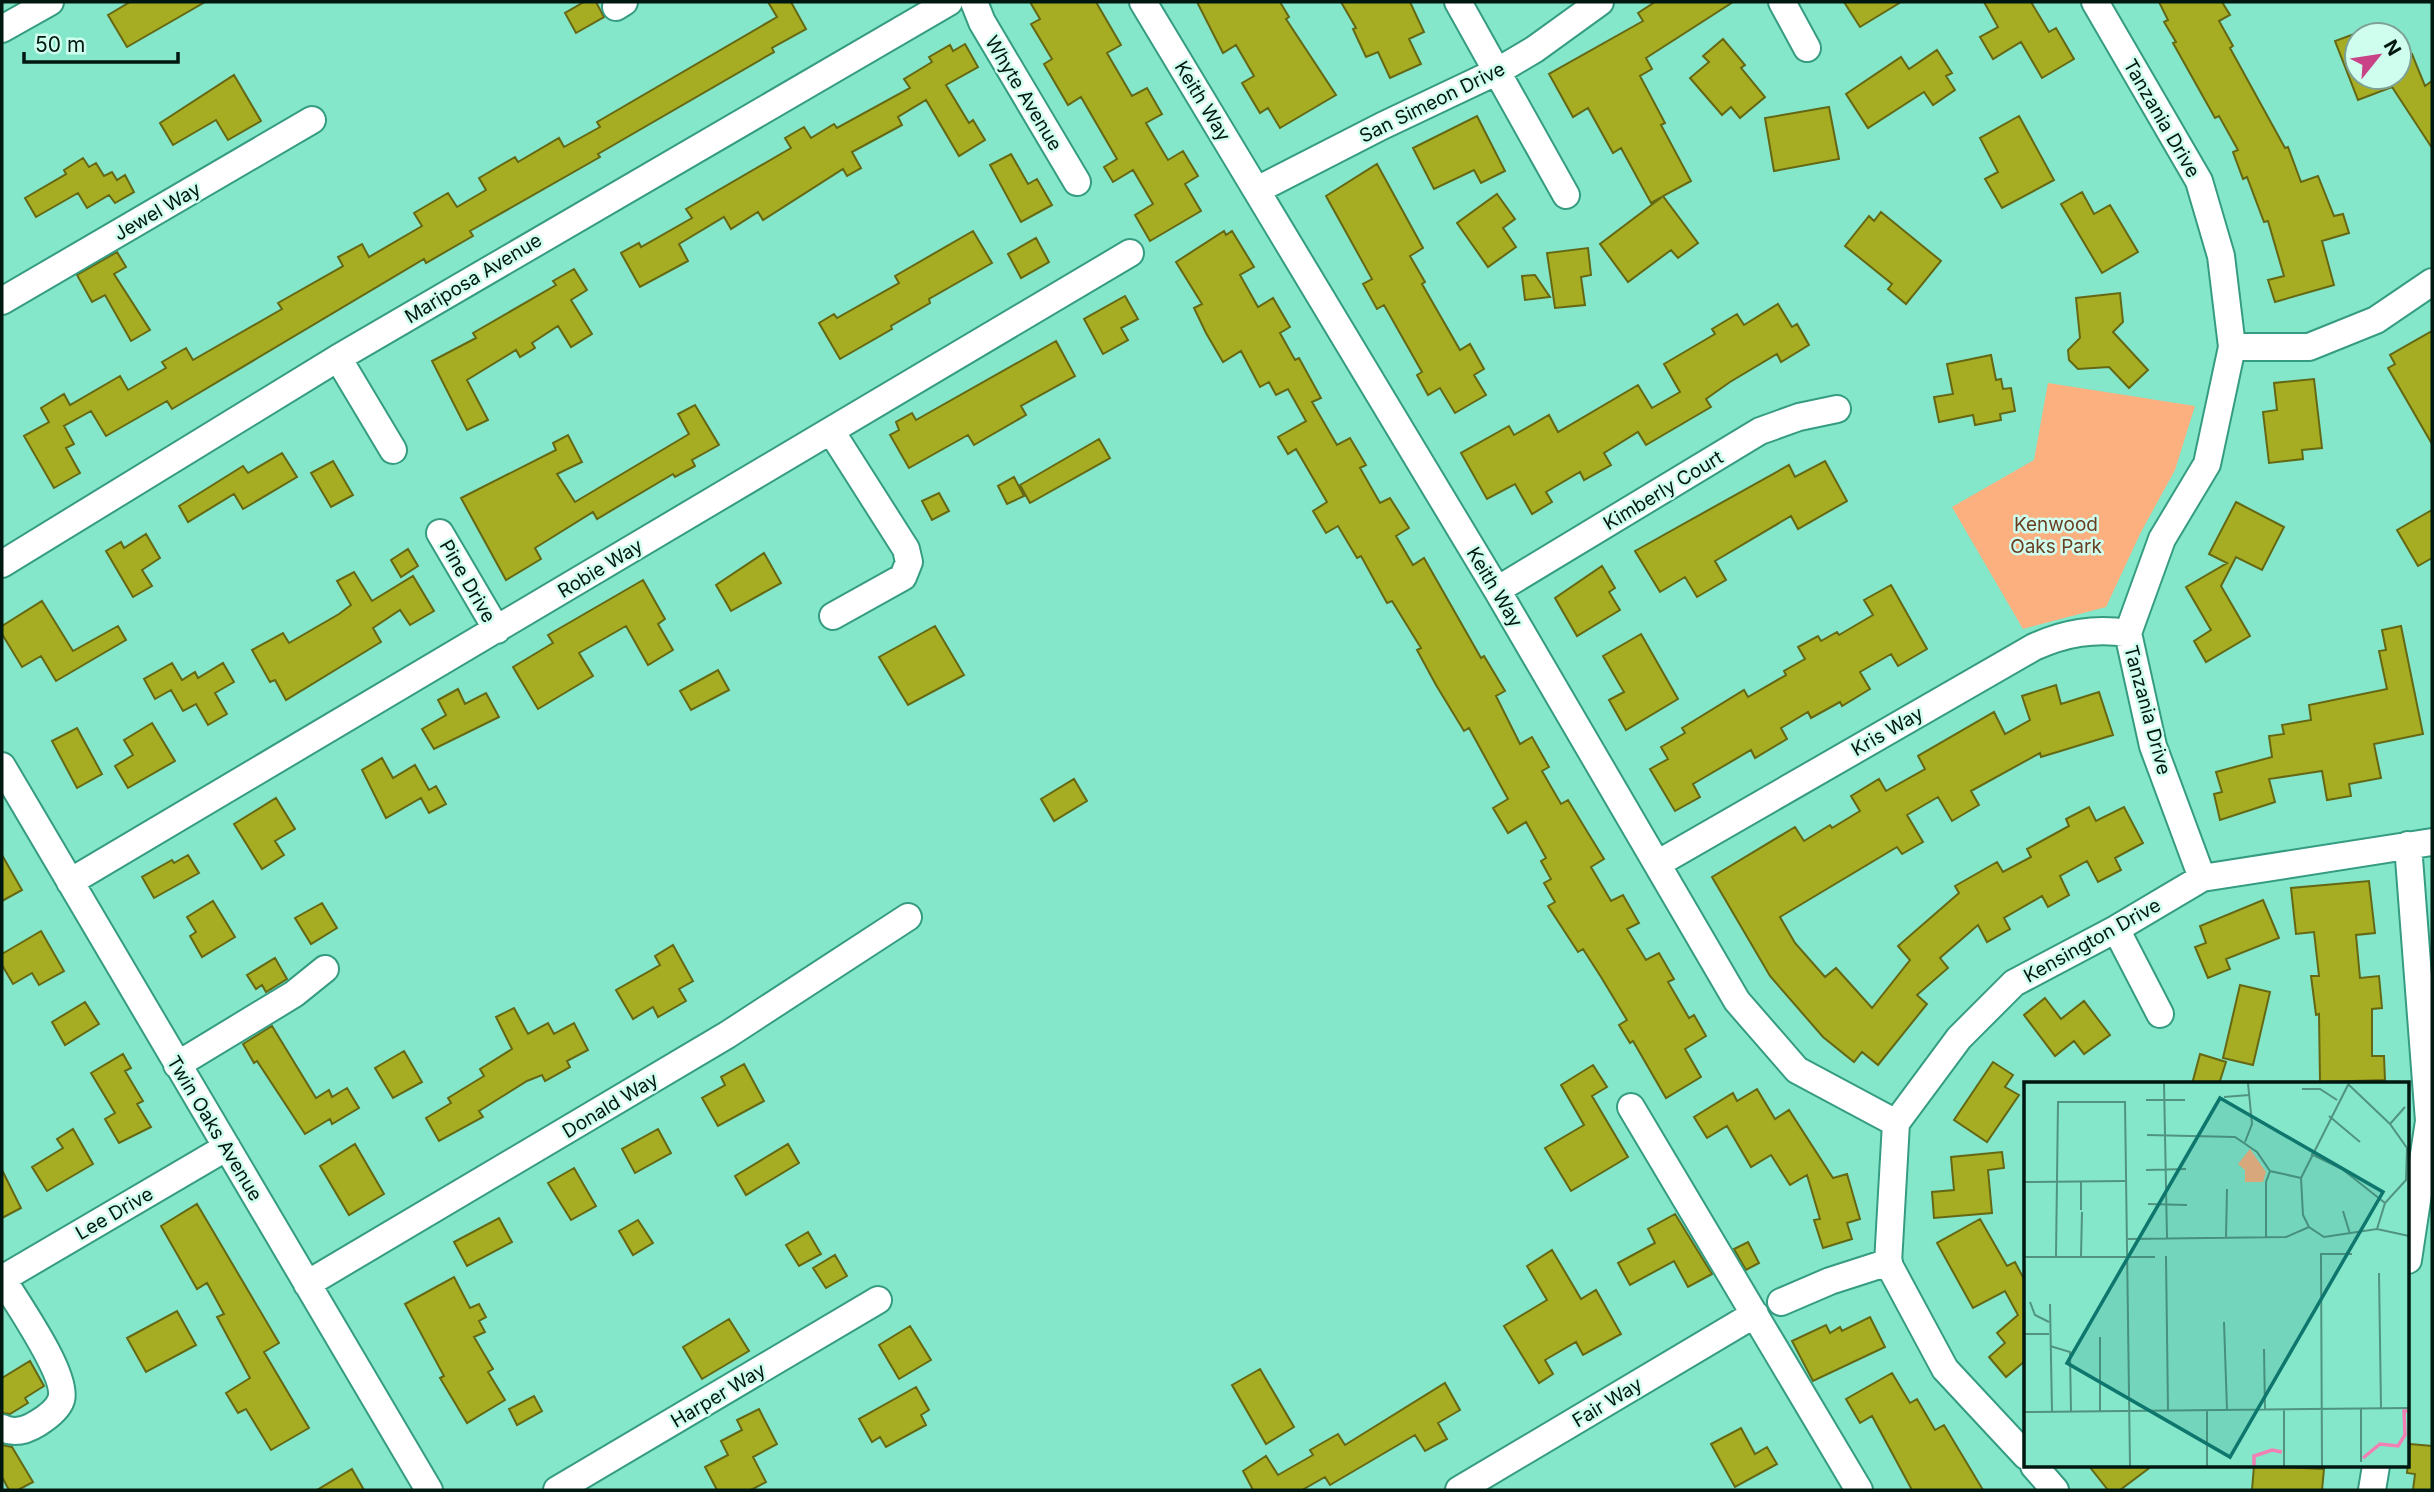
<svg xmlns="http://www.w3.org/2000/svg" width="2434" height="1492" font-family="Inter,sans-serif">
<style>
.green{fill:#fcaf7f}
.building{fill:#a6ad22;stroke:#646814;stroke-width:2}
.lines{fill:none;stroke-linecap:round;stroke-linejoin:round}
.minor-casing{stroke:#359c82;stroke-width:30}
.minor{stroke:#fff;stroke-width:26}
.labels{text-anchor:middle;stroke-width:5;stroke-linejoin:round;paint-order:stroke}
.street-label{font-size:19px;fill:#001810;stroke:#d0feee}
.park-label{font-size:19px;fill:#693f23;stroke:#d0feee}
.inset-river{fill:none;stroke:#f280b4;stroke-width:3.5}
.inset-road{fill:none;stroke:#509480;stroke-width:2}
.view{fill:#0f766e;fill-opacity:0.15;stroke:#0f766e;stroke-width:3.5}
.inset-edge{fill:none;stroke:#001810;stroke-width:3.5}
</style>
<rect width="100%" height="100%" fill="#85e7ca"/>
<path class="green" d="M2048,383L2195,406L2175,470L2141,532L2106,607L2023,629L1952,507L2034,460Z"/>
<path class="building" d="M130,2H205L127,47L108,15Z
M584,2H596L604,17L576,33L565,13Z
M768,2H791L806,29L772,48L774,52L598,154L600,157L470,231L473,236L426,263L424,259L172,409L167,401L106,436L91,411L64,426L74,444L66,448L80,473L54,488L24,436L49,422L41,408L64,394L70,405L120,376L128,390L166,368L162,362L186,348L193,360L282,309L278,303L343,266L338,257L362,244L369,257L422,226L414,213L448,193L457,207L486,190L479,178L515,157L518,162L559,138L564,147L600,127L597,122L777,17Z
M1030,2H1096L1121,45L1107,53L1132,96L1147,88L1162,114L1146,123L1168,160L1183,151L1198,176L1185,184L1201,211L1150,241L1135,215L1153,204L1133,170L1113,182L1104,167L1117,159L1081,97L1068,105L1044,64L1052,59L1031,24L1040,19Z
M1197,2H1280L1289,17L1286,19L1336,95L1280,128L1268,108L1260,113L1242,83L1254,76L1236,45L1223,53Z
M1341,2H1410L1424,32L1409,39L1421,64L1390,78L1378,52L1366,57L1353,29L1356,28Z
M1655,2H1733L1646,58L1652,69L1640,76L1665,123L1661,125L1691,181L1663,196L1698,243L1678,258L1671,250L1628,282L1600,244L1662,197L1651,203L1621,148L1613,153L1588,108L1573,117L1549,74L1643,21L1638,13Z
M1844,2H1901L1860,27Z
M1984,2H2031L2049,32L2056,28L2074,59L2042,78L2021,42L1993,59L1980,37L1998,27Z
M2159,2H2222L2230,15L2219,21L2233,46L2230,48L2285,148L2288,147L2301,182L2318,176L2334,216L2343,214L2349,233L2322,241L2334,285L2275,302L2268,280L2284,276L2268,221L2264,222L2247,177L2243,179L2233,152L2238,150L2219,116L2215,118L2173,43L2176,42L2164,22L2168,20Z
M2357,33V77H2399V59L2412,54L2425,86L2432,81V148L2392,87L2358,100L2335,41Z
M1723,39L1745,65L1741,68L1765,97L1740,118L1731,107L1722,115L1690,78L1709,62L1703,56Z
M965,44L978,67L946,85L969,123L973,120L985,140L959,156L926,100L898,117L902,125L852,152L861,168L847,176L843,169L763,220L758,212L731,229L724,217L679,244L688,261L640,287L621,253L639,243L641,247L692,218L686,209L791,148L785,138L804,127L811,138L834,124L837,128L910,88L904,79L932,62L929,57L950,45L953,51Z
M1937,50L1952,73L1946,76L1955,90L1933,105L1924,92L1868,128L1846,94L1901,57L1909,69Z
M234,75L261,121L228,140L216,120L173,145L160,123Z
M1829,107L1839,159L1774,171L1765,118Z
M1477,116L1505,171L1481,183L1474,170L1434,189L1413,148Z
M2019,116L2054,180L2002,208L1985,179L1998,172L1980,138Z
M1011,154L1028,184L1037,179L1052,205L1021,222L990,165Z
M83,158L89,167L96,163L104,176L112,172L117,180L125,175L134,192L115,203L109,195L87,208L78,193L36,217L25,198L66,174L64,170Z
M1377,164L1423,248L1410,256L1425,282L1422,284L1460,350L1470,344L1484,369L1474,375L1486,395L1455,413L1440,388L1428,395L1417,375L1422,372L1384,305L1377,309L1363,284L1372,279L1326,196Z
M2082,192L2094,214L2110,205L2138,252L2102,273L2061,204Z
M1497,194L1515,219L1503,228L1516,247L1488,267L1457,223Z
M1881,212L1941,261L1906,304L1888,289L1892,284L1845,246L1869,216L1874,221Z
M973,231L992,263L929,299L930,303L891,326L892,329L840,359L819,323L834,314L837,318L899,283L895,276Z
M1224,231L1226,235L1232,231L1254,267L1240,275L1258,307L1273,298L1290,327L1280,333L1295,360L1299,358L1321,398L1312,402L1337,445L1350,438L1366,465L1360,468L1380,503L1390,498L1409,528L1396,536L1413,565L1424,558L1481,658L1484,656L1505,691L1496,696L1520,744L1532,737L1549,767L1542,771L1561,804L1568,800L1588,833L1604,859L1591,867L1611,901L1623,895L1639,923L1627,929L1646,960L1659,953L1674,979L1668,982L1689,1018L1694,1015L1706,1036L1685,1049L1701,1077L1666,1098L1633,1041L1630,1043L1619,1025L1627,1020L1601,977L1583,949L1578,952L1548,906L1555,902L1544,883L1551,879L1541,861L1546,858L1526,822L1508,833L1493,808L1508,799L1469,728L1464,731L1436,685L1417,650L1421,648L1392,601L1387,603L1361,556L1357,558L1338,526L1326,533L1313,511L1327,502L1296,449L1288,454L1278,437L1306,421L1288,389L1276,395L1269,382L1260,387L1241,351L1223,362L1206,333L1194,308L1202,304L1176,262Z
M1036,238L1049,262L1021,278L1008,254Z
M1588,248L1591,275L1581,277L1585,305L1555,308L1547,253Z
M117,252L126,267L114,274L150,330L131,341L105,295L92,302L77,275Z
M574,269L587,290L571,300L592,334L571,347L558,326L532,343L535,348L520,357L516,350L467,380L488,420L467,430L432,361L476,338L473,333L556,285L553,281Z
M1535,275L1550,297L1525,300L1522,276Z
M2120,293L2123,322L2113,332L2148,370L2129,388L2109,367L2078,369L2069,360L2068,350L2080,338L2076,298Z
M1125,296L1138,319L1121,328L1128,340L1103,354L1084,319Z
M1778,304L1792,327L1797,324L1809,345L1781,362L1777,354L1730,382L1706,399L1711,407L1646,445L1638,432L1604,453L1611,465L1584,480L1580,472L1546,492L1552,502L1532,514L1515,484L1487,499L1461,453L1509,426L1514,435L1549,415L1558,432L1638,385L1652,408L1680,392L1664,364L1715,334L1712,329L1737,314L1744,325Z
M2432,331V444L2388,368L2395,364L2390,355Z
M1056,341L1075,376L1021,406L1026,415L974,445L968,435L909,468L890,435L899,430L896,422L912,413L916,420Z
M1991,355L1996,380L2001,379L2003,389L2011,388L2015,411L2000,414L2001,420L1975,425L1973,415L1939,422L1934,397L1953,394L1947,364Z
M2314,379L2322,448L2302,450L2303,459L2269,463L2263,412L2277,410L2274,383Z
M695,405L719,445L692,460L695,466L675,477L673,474L597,519L593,512L535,548L541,559L506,580L461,498L556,450L553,443L568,435L582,462L557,474L575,502L689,434L678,414Z
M1099,439L1110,458L1030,503L1020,485Z
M282,453L297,477L243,509L234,494L188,522L179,506L243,466L248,473Z
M333,461L353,495L331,507L311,473Z
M1825,461L1847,501L1798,529L1791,516L1715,561L1726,580L1697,597L1685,577L1660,592L1635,551L1789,465L1795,477Z
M1014,477L1024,496L1007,504L998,486Z
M939,493L949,511L932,520L922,501Z
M2236,502L2284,527L2262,570L2236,557L2221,586L2250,636L2206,662L2194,641L2211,630L2186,587L2227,563L2209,554Z
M2432,510V558L2418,566L2397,530Z
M146,534L160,558L142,570L152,586L133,597L106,551L121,542L124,548Z
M408,549L418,566L401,577L391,560Z
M764,553L781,583L731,611L716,585Z
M1602,566L1615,588L1609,592L1620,610L1577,636L1555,598Z
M354,572L372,601L413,576L434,611L410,625L400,610L373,628L381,642L286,700L275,680L270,682L252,650L283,633L289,643L339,614L351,605L337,581Z
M643,580L665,619L658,624L673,650L648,665L626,626L579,653L593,676L538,709L513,667L553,643L548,635Z
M1891,585L1927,649L1898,666L1891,654L1860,672L1870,689L1842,706L1840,702L1811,718L1808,712L1781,728L1787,739L1755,758L1751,750L1693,784L1700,797L1675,811L1650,769L1668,759L1661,747L1685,733L1682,728L1744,690L1748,697L1786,675L1784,671L1805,659L1798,647L1818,636L1821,641L1837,632L1839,635L1873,615L1864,600Z
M42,601L73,651L118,626L126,640L56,681L41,656L22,667L2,634V626Z
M935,626L964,675L908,705L879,657Z
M2401,626L2423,734L2374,744L2381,778L2349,784L2351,796L2327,800L2322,771L2269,779L2275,802L2220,820L2214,794L2222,792L2216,772L2272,757L2269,736L2284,734L2282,725L2311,720L2309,705L2387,689L2379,651L2386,650L2382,630Z
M1641,634L1678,699L1626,730L1609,700L1624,692L1603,656Z
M172,663L182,680L195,672L198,678L223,663L234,682L215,693L227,714L208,725L196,704L183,711L171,690L155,699L144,679Z
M718,670L729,690L691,710L680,691Z
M2056,685L2061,704L2099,692L2113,735L2041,757L2040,753L1971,791L1979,805L1952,821L1938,797L1907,815L1923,842L1902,854L1897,847L1780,917L1795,943L1825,977L1836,968L1872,1008L1910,960L1898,946L1959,893L1955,886L1997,862L2003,872L2031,857L2027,849L2069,826L2066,819L2089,807L2096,821L2124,807L2143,843L2115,858L2121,870L2098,882L2087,861L2060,876L2069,895L2048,907L2042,896L2004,918L2010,929L1987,942L1978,925L1940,958L1948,968L1917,995L1927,1004L1878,1065L1862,1052L1854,1062L1823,1037L1770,976L1712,877L1795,827L1804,841L1830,825L1832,828L1860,811L1851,796L1879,779L1886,791L1925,769L1918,756L1994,712L2005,734L2030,720L2022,696Z
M458,689L465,704L486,693L499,717L434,749L422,729L446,715L438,700Z
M152,723L175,761L128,788L115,766L133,755L124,740Z
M77,728L102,774L77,788L52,741Z
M382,758L393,778L415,765L429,790L436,786L446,804L429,813L421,798L386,818L362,770Z
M1074,779L1087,801L1054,821L1041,799Z
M276,798L295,829L275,841L284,855L262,869L234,824Z
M2,855L22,890L2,901Z
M188,855L199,873L154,898L142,877L172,860L174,863Z
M2369,881L2375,933L2356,935L2360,978L2379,976L2382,1008L2372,1009V1056H2384L2385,1080L2320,1082L2319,1014L2316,1015L2311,976H2319L2314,932L2296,934L2291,888Z
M2263,900L2279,938L2226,959L2230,969L2208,978L2195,947L2206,943L2200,926Z
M213,901L235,937L202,957L190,936L196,932L187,917Z
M322,903L337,928L311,944L295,918Z
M41,931L64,971L39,985L32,973L13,984L2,965V954Z
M673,945L693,981L679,989L686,1001L658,1017L653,1007L633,1019L616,990L660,965L655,956Z
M275,958L287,979L266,992L262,985L256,989L247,975Z
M2240,985L2270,992L2253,1065L2223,1058Z
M2045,998L2061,1019L2084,1001L2110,1035L2084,1054L2074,1041L2055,1056L2024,1015Z
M85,1002L99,1024L65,1045L52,1022Z
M514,1008L528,1034L548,1023L554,1034L574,1023L588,1050L567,1061L570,1067L545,1081L542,1075L527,1081L479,1111L483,1117L439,1141L426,1118L451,1103L448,1098L484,1076L480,1069L512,1049L496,1017Z
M272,1026L316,1098L329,1090L332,1097L347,1088L359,1108L332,1124L330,1119L305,1134L257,1061L254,1063L243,1044Z
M404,1051L422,1082L393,1098L375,1068Z
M123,1054L131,1068L125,1071L143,1101L137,1104L151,1127L119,1143L105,1119L115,1113L91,1073Z
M2200,1054L2226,1062L2219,1084H2192Z
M1993,1062L2013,1075L2005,1087L2019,1095L1987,1142L1954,1120Z
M744,1064L764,1101L718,1126L702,1098L725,1085L721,1077Z
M1593,1065L1607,1087L1592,1096L1628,1157L1571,1191L1545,1148L1584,1125L1561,1085Z
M1757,1089L1775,1119L1789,1110L1833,1178L1847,1174L1860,1219L1847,1223L1852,1239L1823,1248L1814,1220L1820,1219L1807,1175L1790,1185L1771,1155L1751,1167L1727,1126L1707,1138L1694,1117L1733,1093L1737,1101Z
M73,1129L93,1164L47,1191L32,1167L63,1148L57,1139Z
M658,1129L671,1153L635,1173L622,1149Z
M355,1144L384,1194L349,1215L320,1166Z
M788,1144L799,1163L746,1195L735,1176Z
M2002,1152L2004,1168L1988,1170L1992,1213L1934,1218L1932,1192L1954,1190L1951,1157Z
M574,1168L596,1206L571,1220L548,1183Z
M2,1170L21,1208L2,1218Z
M197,1204L279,1343L264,1352L309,1428L271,1450L246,1409L238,1413L226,1393L250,1378L217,1317L224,1314L207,1283L197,1289L161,1226Z
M1675,1214L1712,1274L1688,1287L1674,1261L1630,1285L1618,1263L1655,1243L1648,1229Z
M499,1218L512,1242L467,1266L454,1242Z
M1980,1219L2007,1266L2015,1262L2026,1283V1360L2006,1377L1989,1357L2005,1343L1997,1333L2018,1315L2005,1291L1973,1308L1937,1243Z
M638,1220L653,1243L633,1255L619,1231Z
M808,1232L821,1254L799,1266L786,1245Z
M1748,1242L1759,1263L1746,1270L1734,1249Z
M1552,1250L1581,1299L1596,1290L1621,1334L1583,1355L1576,1342L1545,1360L1553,1374L1539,1383L1504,1326L1547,1300L1527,1266Z
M835,1255L847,1276L826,1288L813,1268Z
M454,1277L470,1308L479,1304L486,1317L479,1321L485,1332L474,1337L493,1369L488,1372L505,1400L467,1423L440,1378L444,1376L405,1304Z
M177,1311L196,1345L146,1372L127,1338Z
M1870,1317L1885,1347L1813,1381L1792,1341L1826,1325L1830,1333L1840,1327L1842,1331Z
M729,1319L749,1351L702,1379L683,1347Z
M910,1326L931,1360L899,1379L879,1345Z
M30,1361L44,1386L25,1398L28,1403L10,1414L2,1413V1378Z
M1260,1369L1294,1427L1266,1444L1232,1385Z
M1892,1373L1910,1403L1917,1399L1935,1430L1944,1425L1983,1490H1912L1872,1416L1860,1423L1846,1399Z
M1445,1383L1460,1410L1438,1423L1447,1439L1425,1451L1415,1435L1330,1485L1325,1477L1302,1490H1253L1243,1471L1266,1456L1278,1475L1313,1455L1310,1450L1338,1434L1345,1445Z
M916,1387L929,1410L921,1415L926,1425L886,1447L880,1437L872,1442L859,1419Z
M534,1396L542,1411L517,1425L509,1409Z
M759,1409L777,1444L753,1457L766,1482L751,1490H717L705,1467L728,1455L721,1441L742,1430L737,1420Z
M1741,1428L1755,1454L1767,1447L1777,1464L1735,1487L1711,1444Z
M2410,1444L2432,1446V1490H2413L2415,1474L2407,1473Z
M2,1445L12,1447L33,1482L18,1490H9L2,1477Z
M2089,1466H2152L2120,1490H2108Z
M2254,1466L2324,1469L2322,1490H2252Z
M352,1469L364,1490H317Z"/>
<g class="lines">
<g class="minor-casing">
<path id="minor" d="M974,2L982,22L1077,182
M1143,2L1497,590L1737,1001L1797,1070L1896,1123
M1458,2L1566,195
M1782,2L1807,48
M2095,2L2199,181L2221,256L2232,347L2207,464L2162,539L2128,633L2153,746L2202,878
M616,7L624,2
M2,29L50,2
M1257,190L1382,126L1498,71L1535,49L1600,2
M2,301L312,120
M2232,347H2309L2376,320L2432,282
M338,358L393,450
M831,431L906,549L909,562L903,577L833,616
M440,533L497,630
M2,564L338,358L949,2
M1497,590L1760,431L1799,417L1837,409
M2,766L429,1490
M2408,845L2429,1121L2408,1260
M1657,864L2034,647C2065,633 2094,628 2128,633
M70,882L1130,253
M2116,929L2160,1014
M177,1065L294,994L325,969
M1631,1107L1859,1490
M2,1279L227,1147
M307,1284L727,1035L908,917
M1781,1302L1830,1281L1889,1262
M2,1428C14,1434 27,1430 38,1423C46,1418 58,1409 61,1400C69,1376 16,1302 2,1278
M2026,1456L1945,1369L1888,1263L1896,1123L1959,1038L2014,983L2116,929L2202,878L2432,842
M2034,1466L2055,1490
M557,1490L878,1300
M1459,1490L1755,1314
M2372,1490L2376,1466"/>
</g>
<use href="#minor" class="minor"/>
</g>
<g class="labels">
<g class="street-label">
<text transform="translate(1024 93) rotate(59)" y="7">Whyte Avenue</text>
<text transform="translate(1203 101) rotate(59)" y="7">Keith Way</text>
<text transform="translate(1432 102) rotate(-26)" y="7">San Simeon Drive</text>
<text transform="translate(2162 118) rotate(60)" y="7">Tanzania Drive</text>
<text transform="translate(157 211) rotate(-30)" y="7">Jewel Way</text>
<text transform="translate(473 278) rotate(-31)" y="7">Mariposa Avenue</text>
<text transform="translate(1663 490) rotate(-31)" y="7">Kimberly Court</text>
<text transform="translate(600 568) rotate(-31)" y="7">Robie Way</text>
<text transform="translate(468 581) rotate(60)" y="7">Pine Drive</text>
<text transform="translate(1495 587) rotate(59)" y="7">Keith Way</text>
<text transform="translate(2148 710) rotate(75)" y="7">Tanzania Drive</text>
<text transform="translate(1887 731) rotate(-30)" y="7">Kris Way</text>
<text transform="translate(2092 940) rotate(-29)" y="7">Kensington Drive</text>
<text transform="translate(610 1105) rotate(-31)" y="7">Donald Way</text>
<text transform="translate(215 1128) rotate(59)" y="7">Twin Oaks Avenue</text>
<text transform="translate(114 1213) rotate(-30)" y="7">Lee Drive</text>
<text transform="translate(718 1395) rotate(-31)" y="7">Harper Way</text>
<text transform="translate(1607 1402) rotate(-31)" y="7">Fair Way</text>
</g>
<g class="park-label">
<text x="2056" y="531">Kenwood<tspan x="2056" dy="22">Oaks Park</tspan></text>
</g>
</g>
<g transform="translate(2024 1082)">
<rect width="385" height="385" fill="#85e7ca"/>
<path d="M226,67L242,90L239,100H221V88L214,82Z" fill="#fcaf7f"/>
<path class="inset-river" d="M339,376L356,362L374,364L381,353L380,329H385M230,384V374L248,368L258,370"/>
<path class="inset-road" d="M140,1L143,156M325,1L277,96L279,133L285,145L300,155L353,147L385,154M324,2L366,42L383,66L382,98L361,121L353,147M278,7H296L313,18M200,15L225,13M122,18H161M305,34L336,60M366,42L381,25M123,53L211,55L233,70L246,89L277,96M221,60L228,42L224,1M287,72L318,87L361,121M122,88L162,87M57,99V128M0,100L101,99M124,122L163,123M319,129L326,152M202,155L203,107M242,155V100L246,89M104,157L262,155L285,145M32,174L34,20H101L106,384M57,174L58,130M142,174L144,329M0,175H131M355,191L357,327M6,220L11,233L25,240M26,222L28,330M200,240L203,328M0,252H25M76,255V329M26,264L46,270L47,330M240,267L241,328M337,327V380M183,328V384M0,330L385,326M260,384V328M298,384L297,172H328"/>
<path class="view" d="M196,16L359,110L206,375L43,281Z"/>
<rect width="385" height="385" class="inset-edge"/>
</g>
<rect width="2434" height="1492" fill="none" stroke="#001810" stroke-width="7"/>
<g transform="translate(2378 56) rotate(60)"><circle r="33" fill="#d0feee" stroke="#7da295" stroke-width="2"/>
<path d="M0-5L12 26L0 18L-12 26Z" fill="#c84487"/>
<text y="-10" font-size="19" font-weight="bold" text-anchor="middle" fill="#001810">N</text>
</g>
<path d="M24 52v10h154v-10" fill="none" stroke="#001810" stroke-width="3.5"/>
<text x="35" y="52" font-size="21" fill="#001810" stroke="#d0feee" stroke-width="5" paint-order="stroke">50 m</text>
</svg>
